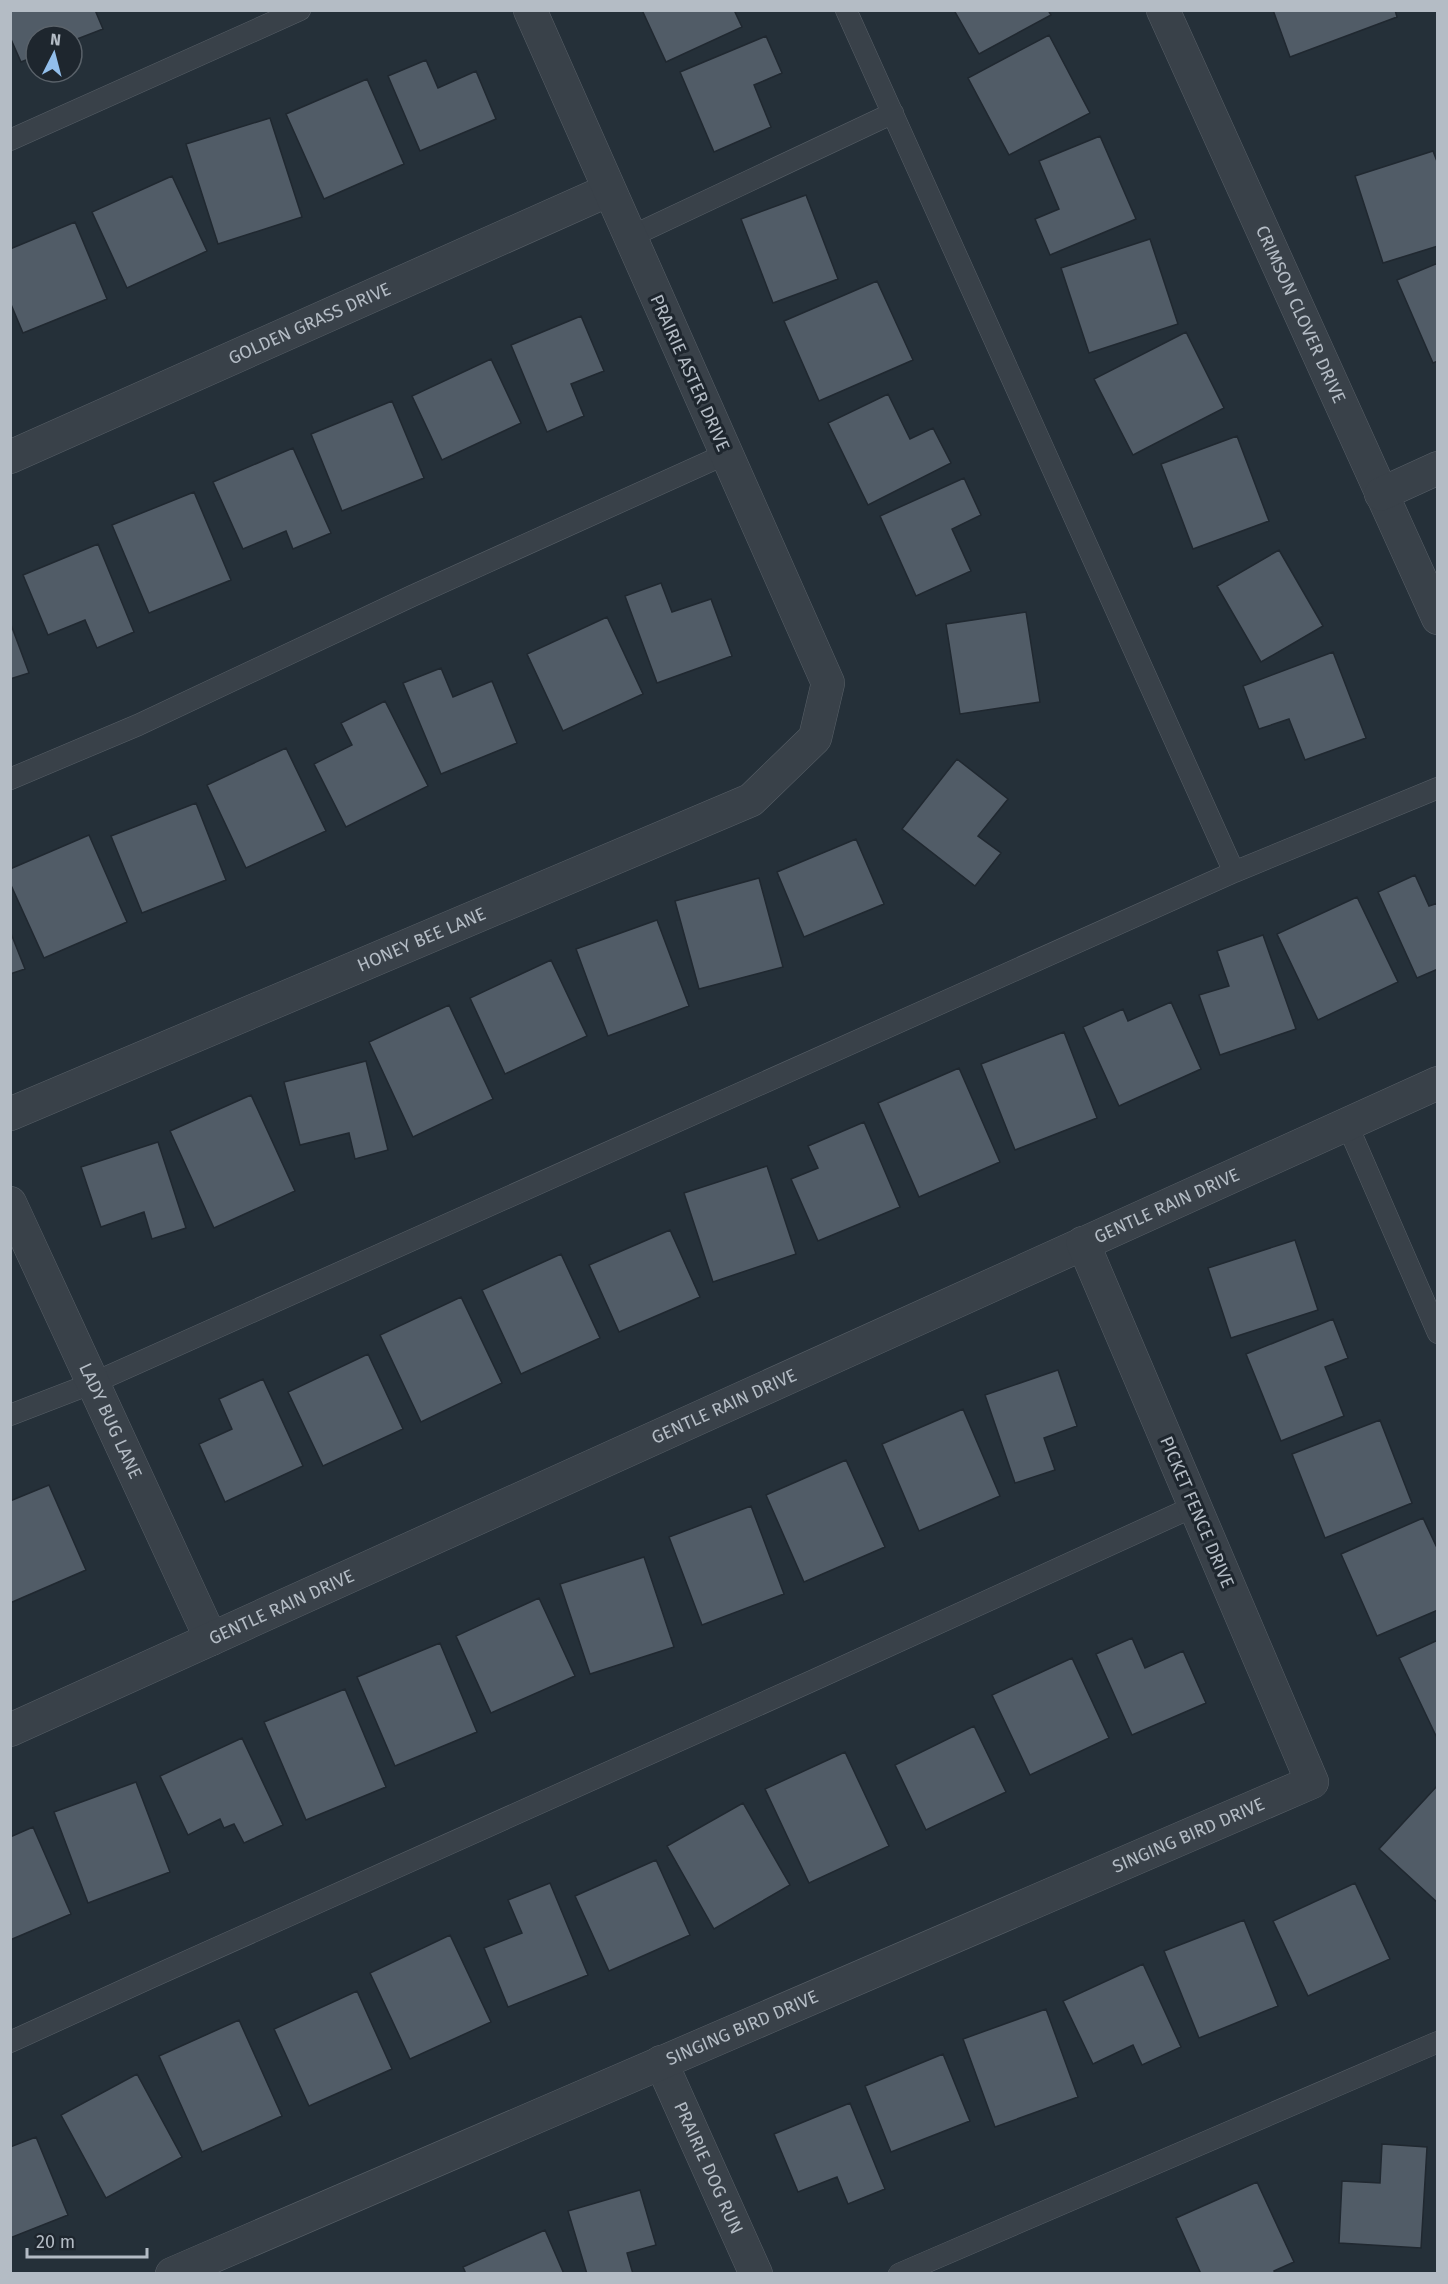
<svg xmlns="http://www.w3.org/2000/svg" width="1448" height="2284" font-family="'Fira Sans',sans-serif">
<style>
.building{fill:#515c67;stroke:#202830;stroke-width:1.5}
.lines{fill:none;stroke-linecap:round;stroke-linejoin:round}
.service-casing{stroke:#575f67;stroke-width:22}
.minor-casing{stroke:#575f67;stroke-width:34}
.service{stroke:#394149;stroke-width:21}
.minor{stroke:#394149;stroke-width:33}
.labels{text-anchor:middle;stroke-width:6;stroke-linejoin:round;paint-order:stroke}
.street-label{font-size:18px;fill:#b4bcc5;stroke:#1e262e}
</style>
<rect width="100%" height="100%" fill="#253039"/>
<path class="building" d="M10,10H95L103,29L72,41V36H36V56L21,62L10,37Z
M642,10H734L742,27L666,62Z
M954,10H1048L1051,15L979,54Z
M1273,10H1395L1397,17L1290,57Z
M1049,35L1090,113L1009,155L968,78Z
M766,36L782,73L754,85L771,127L714,152L680,72Z
M426,60L438,88L476,71L496,119L420,151L388,76Z
M367,79L404,164L324,199L286,114Z
M270,118L302,217L218,244L186,144Z
M1100,136L1136,219L1050,255L1035,219L1059,209L1039,161Z
M1433,151L1438,164V246L1383,263L1355,176Z
M172,176L207,251L127,288L92,212Z
M806,195L838,279L773,303L741,219Z
M75,222L107,299L23,333L10,302V249Z
M1150,239L1178,324L1089,353L1061,268Z
M1438,263V361L1433,363L1397,280Z
M877,281L913,360L819,401L784,321Z
M581,316L604,371L571,384L584,416L547,432L511,345Z
M1186,332L1224,408L1133,455L1094,379Z
M491,359L521,423L442,460L412,396Z
M888,394L910,439L933,428L951,463L868,505L828,423Z
M392,401L424,478L342,511L311,434Z
M1237,436L1269,521L1193,549L1161,464Z
M293,448L331,533L293,549L286,531L243,549L213,482Z
M964,478L981,515L952,529L971,571L916,596L880,516Z
M194,492L231,580L149,613L112,525Z
M98,544L134,632L97,648L85,620L48,635L23,575Z
M1279,550L1323,626L1261,662L1217,586Z
M661,583L672,612L711,599L732,656L657,683L625,596Z
M1026,612L1040,702L960,714L946,624Z
M607,617L643,694L563,731L527,654Z
M10,622L29,673L10,679Z
M1333,652L1366,738L1305,760L1289,719L1259,729L1243,686Z
M441,668L453,697L492,681L517,743L441,774L403,683Z
M385,701L428,786L346,827L314,764L352,745L341,723Z
M286,748L326,831L246,868L207,785Z
M957,759L1008,799L978,836L1001,853L975,886L902,829Z
M196,803L226,880L142,913L111,836Z
M89,835L127,922L44,958L10,883V869Z
M856,839L884,904L804,937L777,872Z
M1415,875L1429,906L1438,903V969L1417,978L1378,892Z
M759,878L783,967L699,989L675,901Z
M1357,897L1398,982L1318,1020L1277,934Z
M657,920L689,1006L608,1036L576,949Z
M10,931L25,969L10,974Z
M1263,935L1296,1029L1220,1055L1199,995L1229,986L1217,951Z
M551,960L587,1036L505,1074L470,998Z
M1171,1002L1201,1069L1119,1106L1083,1027L1123,1009L1128,1021Z
M449,1005L493,1099L413,1137L369,1042Z
M1064,1032L1097,1118L1015,1150L981,1064Z
M366,1061L388,1150L355,1159L349,1133L300,1145L284,1082Z
M959,1068L1000,1162L919,1197L878,1103Z
M251,1095L295,1191L214,1228L170,1131Z
M864,1122L900,1207L818,1241L791,1179L818,1168L808,1146Z
M158,1142L186,1228L152,1239L144,1212L101,1227L81,1167Z
M767,1166L796,1254L713,1282L684,1193Z
M670,1230L700,1297L619,1332L589,1265Z
M1295,1240L1318,1310L1231,1338L1208,1268Z
M561,1254L600,1338L521,1374L482,1290Z
M461,1297L502,1383L421,1422L380,1335Z
M1333,1319L1348,1358L1325,1367L1344,1416L1281,1441L1246,1354Z
M368,1354L403,1429L323,1466L288,1392Z
M1058,1370L1077,1426L1044,1438L1055,1470L1015,1483L985,1395Z
M263,1379L303,1466L225,1502L199,1444L232,1429L219,1399Z
M963,1409L1000,1496L919,1531L882,1444Z
M1380,1420L1412,1503L1325,1538L1292,1454Z
M846,1460L885,1547L804,1582L766,1495Z
M49,1485L86,1570L10,1603V1501Z
M751,1506L784,1594L702,1625L669,1537Z
M1423,1518L1438,1550V1610L1377,1636L1341,1554Z
M644,1557L674,1647L590,1674L560,1584Z
M539,1598L575,1676L491,1713L456,1636Z
M1132,1638L1145,1668L1183,1651L1206,1703L1132,1735L1096,1654Z
M1438,1640V1740L1399,1658Z
M440,1643L477,1732L395,1766L357,1677Z
M1072,1658L1109,1738L1030,1775L992,1695Z
M345,1689L386,1787L306,1820L264,1722Z
M974,1726L1006,1792L926,1830L895,1765Z
M242,1738L283,1825L244,1843L234,1824L224,1828L220,1819L188,1835L160,1776Z
M845,1752L889,1846L809,1883L765,1789Z
M136,1782L170,1872L88,1903L54,1812Z
M1438,1785V1903L1379,1849Z
M743,1803L790,1885L714,1929L667,1846Z
M33,1827L71,1914L10,1940V1837Z
M656,1860L690,1935L609,1971L575,1896Z
M550,1883L588,1975L508,2007L484,1948L522,1933L508,1900Z
M1355,1883L1390,1959L1308,1996L1273,1921Z
M1244,1920L1278,2006L1199,2038L1164,1951Z
M450,1935L491,2022L410,2059L370,1973Z
M1143,1964L1181,2047L1142,2065L1133,2045L1093,2064L1063,2001Z
M357,1991L392,2069L309,2106L274,2029Z
M1046,2009L1078,2097L995,2127L963,2039Z
M239,2020L282,2116L202,2152L159,2056Z
M943,2054L970,2121L891,2152L865,2086Z
M137,2074L182,2157L106,2198L61,2115Z
M850,2103L885,2189L848,2204L837,2177L798,2192L774,2134Z
M36,2137L68,2215L10,2238V2147Z
M1382,2144L1427,2147L1421,2248L1339,2243L1342,2181L1380,2183Z
M1257,2182L1294,2262L1274,2271L1275,2274H1201L1176,2218Z
M640,2190L656,2245L627,2253L633,2274H587L568,2211Z
M545,2230L564,2274H466L463,2267Z"/>
<g class="lines">
<g class="service-casing">
<path id="service" d="M846,10L1234,872
M10,140L300,10
M630,237L893,113
M10,779L138,725L412,596L726,454
M1347,1124L1438,1333
M10,1415L93,1383L1234,872L1438,788
M10,2042L152,1977L814,1680L1195,1506
M899,2274L1438,2042"/>
</g>
<g class="minor-casing">
<g id="minor">
<path id="s1" d="M1163,10L1438,618"/>
<path id="s2" d="M10,457L609,190"/>
<path d="M1381,494L1438,468"/>
<path id="s3" d="M10,1114L751,800L815,738L828,683L530,10"/>
<path id="s4" d="M10,1203L211,1639"/>
<path id="s5" d="M10,1730L1438,1083"/>
<path id="s6" d="M661,2062L756,2274"/>
<path id="s7" d="M172,2274L1312,1782L1083,1243"/>
</g>
</g>
<use href="#service" class="service"/>
<use href="#minor" class="minor"/>
</g>
<g class="labels">
<g class="street-label">
<text dy="6" stroke="none"><textPath href="#s1" startOffset="334">CRIMSON CLOVER DRIVE</textPath></text>
<text dy="6" stroke="none"><textPath href="#s2" startOffset="328">GOLDEN GRASS DRIVE</textPath></text>
<text transform="translate(690 373) rotate(66)" y="6">PRAIRIE ASTER DRIVE</text>
<text dy="6" stroke="none"><textPath href="#s3" startOffset="447">HONEY BEE LANE</textPath></text>
<text dy="6" stroke="none"><textPath href="#s5" startOffset="1270">GENTLE RAIN DRIVE</textPath></text>
<text dy="6" stroke="none"><textPath href="#s5" startOffset="784">GENTLE RAIN DRIVE</textPath></text>
<text dy="6" stroke="none"><textPath href="#s4" startOffset="240">LADY BUG LANE</textPath></text>
<text transform="translate(1197 1512) rotate(67)" y="6">PICKET FENCE DRIVE</text>
<text dy="6" stroke="none"><textPath href="#s5" startOffset="298">GENTLE RAIN DRIVE</textPath></text>
<text dy="6" stroke="none"><textPath href="#s7" startOffset="1107">SINGING BIRD DRIVE</textPath></text>
<text dy="6" stroke="none"><textPath href="#s7" startOffset="621">SINGING BIRD DRIVE</textPath></text>
<text dy="6" stroke="none"><textPath href="#s6" startOffset="116">PRAIRIE DOG RUN</textPath></text>
</g>
</g>
<rect width="1448" height="2284" fill="none" stroke="#b4bcc5" stroke-width="24"/>
<g transform="translate(54 54) rotate(6)"><circle r="28" fill="#1e262e" stroke="#5a626a" stroke-width="1.5"/>
<path d="M0-4.5L10 22L0 15L-10 22Z" fill="#92beeb"/>
<text y="-9" font-size="16" font-weight="bold" text-anchor="middle" fill="#b4bcc5">N</text>
</g>
<path d="M27 2248v9h120v-9" fill="none" stroke="#b4bcc5" stroke-width="3"/>
<text x="36" y="2248" font-size="18" fill="#b4bcc5" stroke="#1e262e" stroke-width="4.5" paint-order="stroke">20 m</text>
</svg>
